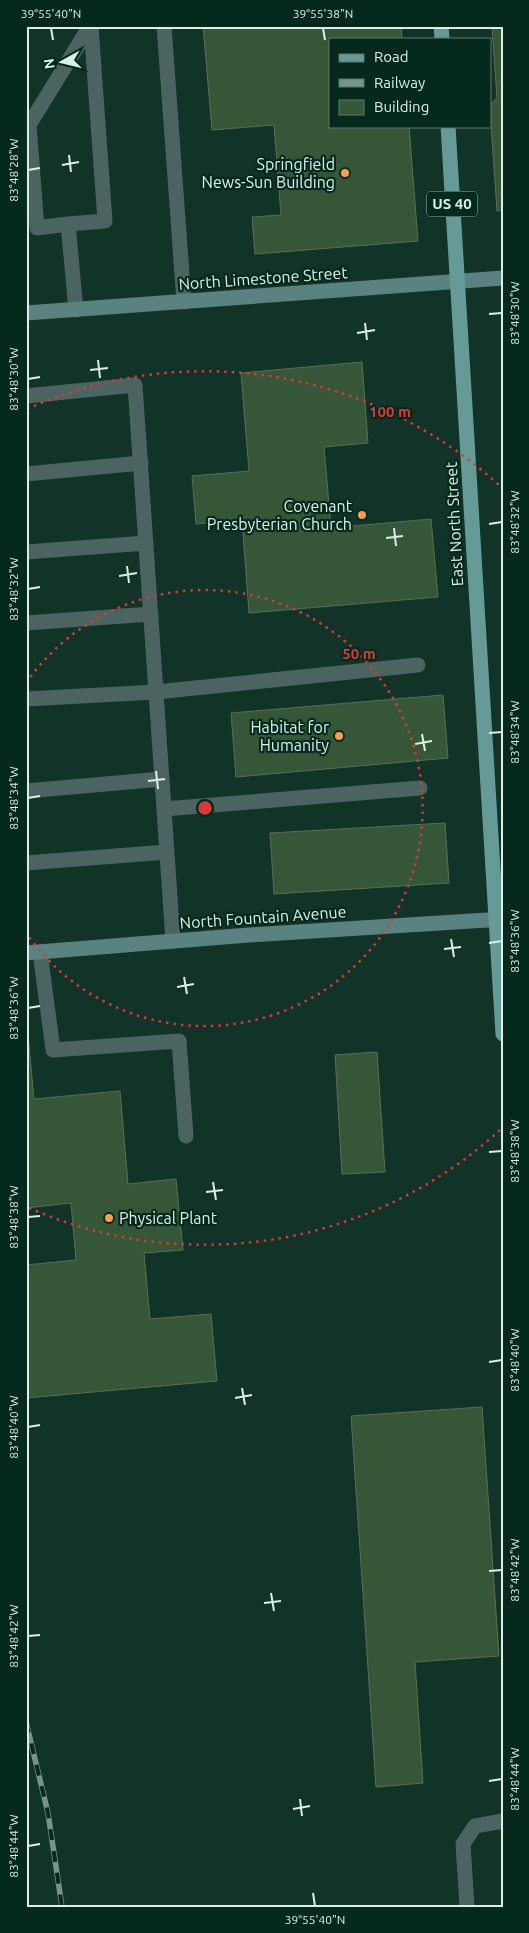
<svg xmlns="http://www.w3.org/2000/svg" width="529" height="1933" font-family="Ubuntu,sans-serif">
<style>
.building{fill:#365737;stroke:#586f58}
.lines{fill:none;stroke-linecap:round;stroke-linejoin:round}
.lane{stroke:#4b6462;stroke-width:15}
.secondary{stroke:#5a8280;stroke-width:15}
.primary{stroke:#669a96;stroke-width:15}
.rail-casing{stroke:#79938a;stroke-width:5.5}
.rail{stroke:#06291e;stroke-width:4;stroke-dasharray:11;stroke-linecap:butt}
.ticks{fill:none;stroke:#dcefe7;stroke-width:2}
.ring{fill:none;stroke:#d73c3b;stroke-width:2.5;stroke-dasharray:2.5 5}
.poi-dot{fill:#fd9d54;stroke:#06291e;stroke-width:2}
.labels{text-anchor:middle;stroke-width:4.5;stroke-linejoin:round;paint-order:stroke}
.shield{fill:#06291e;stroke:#9cb4ab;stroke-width:1}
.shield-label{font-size:15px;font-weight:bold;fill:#dcefe7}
.poi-label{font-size:16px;fill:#dcefe7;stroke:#06291e;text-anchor:end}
.street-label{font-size:16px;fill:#dcefe7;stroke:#06291e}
.centre{fill:#d73c3b;stroke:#06291e;stroke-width:2.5}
.ring-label{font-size:15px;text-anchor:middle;font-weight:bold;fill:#d73c3b;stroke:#06291e;stroke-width:4.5;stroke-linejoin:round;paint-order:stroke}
.neatline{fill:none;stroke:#dcefe7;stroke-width:2}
.ticks-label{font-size:12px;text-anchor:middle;fill:#dcefe7}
</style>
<rect width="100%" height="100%" fill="#123328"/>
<path class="building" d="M203,26H401L402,39H330V126H409L418,241L255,254L252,217L281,215L274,125L212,130Z
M492,26H503V210L497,211L490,109V105L497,98Z
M362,362L368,443L324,447L331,528L431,519L438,597L249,613L242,520L196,524L192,476L249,471L241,373Z
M443,695L448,758L236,777L231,713Z
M445,823L449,883L274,894L270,833Z
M26,1013L34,1099L120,1091L128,1184L176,1179L183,1250L144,1253L150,1319L211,1314L217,1381L26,1398V1265L76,1260L71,1203L26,1208Z
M377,1052L385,1172L342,1174L335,1055Z
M482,1407L499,1656L415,1662L423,1783L376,1787L351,1416Z"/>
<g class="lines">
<path class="lane" d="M164,26L184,302
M68,224L37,228L29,125L90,26
M76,310L68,224L105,221L91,26
M26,396L135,385L173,941
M26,474L141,463
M26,552L146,543
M26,623L151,614
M26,699L156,692L418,665
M26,791L162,779
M164,809L420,788
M26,863L167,852
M40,952L53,1050L179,1041L186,1136
M467,1907L463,1844L475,1826L503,1821"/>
<path class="secondary" d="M26,313L503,278
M26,953L249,935L503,919"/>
<path class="primary" d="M441,26L442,39
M448,126L503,1034"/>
<g class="rail-casing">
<path id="rail" d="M26,1722L48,1813L62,1907"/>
</g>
<use href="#rail" class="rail"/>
</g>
<path class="ticks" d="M51,28L53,40M323,28L325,40M69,155L71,172M62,165L79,162M28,170L40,168M489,314L502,313M365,323L367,340M357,333L375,330M98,360L100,378M90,370L108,368M28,379L40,377M489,524L502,522M394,528L396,546M386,538L403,536M127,566L129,583M119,576L137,573M28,589L40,587M489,733L502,732M422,734L425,751M415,744L432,741M156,771L158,789M148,781L165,779M28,798L40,796M451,939L454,957M489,943L502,941M444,949L461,947M184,977L187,994M177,987L194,984M28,1008L40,1006M489,1152L502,1151M213,1182L216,1200M206,1192L223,1190M28,1217L40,1216M489,1362L502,1360M242,1388L245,1405M235,1398L252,1395M28,1427L40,1425M489,1571L502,1570M271,1593L274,1611M264,1603L281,1601M28,1636L40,1635M489,1781L502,1779M300,1799L302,1816M293,1809L310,1806M28,1846L40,1844M313,1893L315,1906"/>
<g class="ring">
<path d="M26 683A218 218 0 1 1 26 933"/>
<path d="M500 1130A437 437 0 0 1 27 1207M27 409A437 437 0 0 1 500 486"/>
</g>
<g class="poi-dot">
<circle cx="345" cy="173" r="5"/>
<circle cx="362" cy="515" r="5"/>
<circle cx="339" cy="736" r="5"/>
<circle cx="109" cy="1218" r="5"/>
</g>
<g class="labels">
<rect class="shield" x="427" y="191.5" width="50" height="25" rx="4"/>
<g class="shield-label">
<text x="452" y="209">US 40</text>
</g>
<g class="poi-label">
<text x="335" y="170">Springfield<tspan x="335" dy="18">News-Sun Building</tspan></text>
<text x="352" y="512">Covenant<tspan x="352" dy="18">Presbyterian Church</tspan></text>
<text x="329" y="733">Habitat for<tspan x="329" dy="18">Humanity</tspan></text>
<text x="119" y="1224" text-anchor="start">Physical Plant</text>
</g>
<g class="street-label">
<text transform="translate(263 278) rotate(-4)" y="6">North Limestone Street</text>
<text transform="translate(454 524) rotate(-93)" y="6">East North Street</text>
<text transform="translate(263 917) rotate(-4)" y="6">North Fountain Avenue</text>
</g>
</g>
<circle cx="205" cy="808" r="8" class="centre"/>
<g class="ring-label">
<text x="390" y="417">100 m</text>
<text x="359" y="659">50 m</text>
</g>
<rect width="529" height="1933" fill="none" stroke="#06291e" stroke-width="55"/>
<rect x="329" y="38" width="162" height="90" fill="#06291e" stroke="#5c786e"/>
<rect x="339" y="54" width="25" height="8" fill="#669a96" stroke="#5c786e"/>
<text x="374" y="62" font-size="15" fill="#dcefe7">Road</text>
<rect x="339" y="79" width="25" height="8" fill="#79938a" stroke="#5c786e"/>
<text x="374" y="88" font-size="15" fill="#dcefe7">Railway</text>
<rect x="339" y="100" width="25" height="15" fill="#365737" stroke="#5c786e"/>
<text x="374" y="112" font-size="15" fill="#dcefe7">Building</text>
<g transform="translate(62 62) rotate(262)" stroke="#06291e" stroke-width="4" paint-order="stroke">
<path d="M0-4L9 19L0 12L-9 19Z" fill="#dcefe7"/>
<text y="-8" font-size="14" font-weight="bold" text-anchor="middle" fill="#dcefe7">N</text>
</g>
<rect x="28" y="28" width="474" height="1878" class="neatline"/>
<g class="ticks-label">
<text x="51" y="18">39°55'40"N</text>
<text x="323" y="18">39°55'38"N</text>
<text transform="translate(14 170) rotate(-90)" y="4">83°48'28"W</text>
<text transform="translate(515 313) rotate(-90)" y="4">83°48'30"W</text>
<text transform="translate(14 379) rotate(-90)" y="4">83°48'30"W</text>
<text transform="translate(515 522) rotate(-90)" y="4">83°48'32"W</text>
<text transform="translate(14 589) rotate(-90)" y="4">83°48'32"W</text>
<text transform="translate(515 732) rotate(-90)" y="4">83°48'34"W</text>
<text transform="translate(14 798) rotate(-90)" y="4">83°48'34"W</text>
<text transform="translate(515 941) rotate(-90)" y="4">83°48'36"W</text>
<text transform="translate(14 1008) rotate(-90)" y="4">83°48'36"W</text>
<text transform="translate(515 1151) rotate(-90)" y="4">83°48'38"W</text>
<text transform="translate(14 1217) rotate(-90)" y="4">83°48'38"W</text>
<text transform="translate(515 1360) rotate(-90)" y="4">83°48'40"W</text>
<text transform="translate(14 1427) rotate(-90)" y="4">83°48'40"W</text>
<text transform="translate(515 1570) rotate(-90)" y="4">83°48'42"W</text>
<text transform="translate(14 1636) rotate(-90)" y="4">83°48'42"W</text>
<text transform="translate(515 1779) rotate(-90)" y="4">83°48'44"W</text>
<text transform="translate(14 1846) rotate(-90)" y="4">83°48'44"W</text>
<text x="315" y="1924">39°55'40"N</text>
</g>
</svg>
